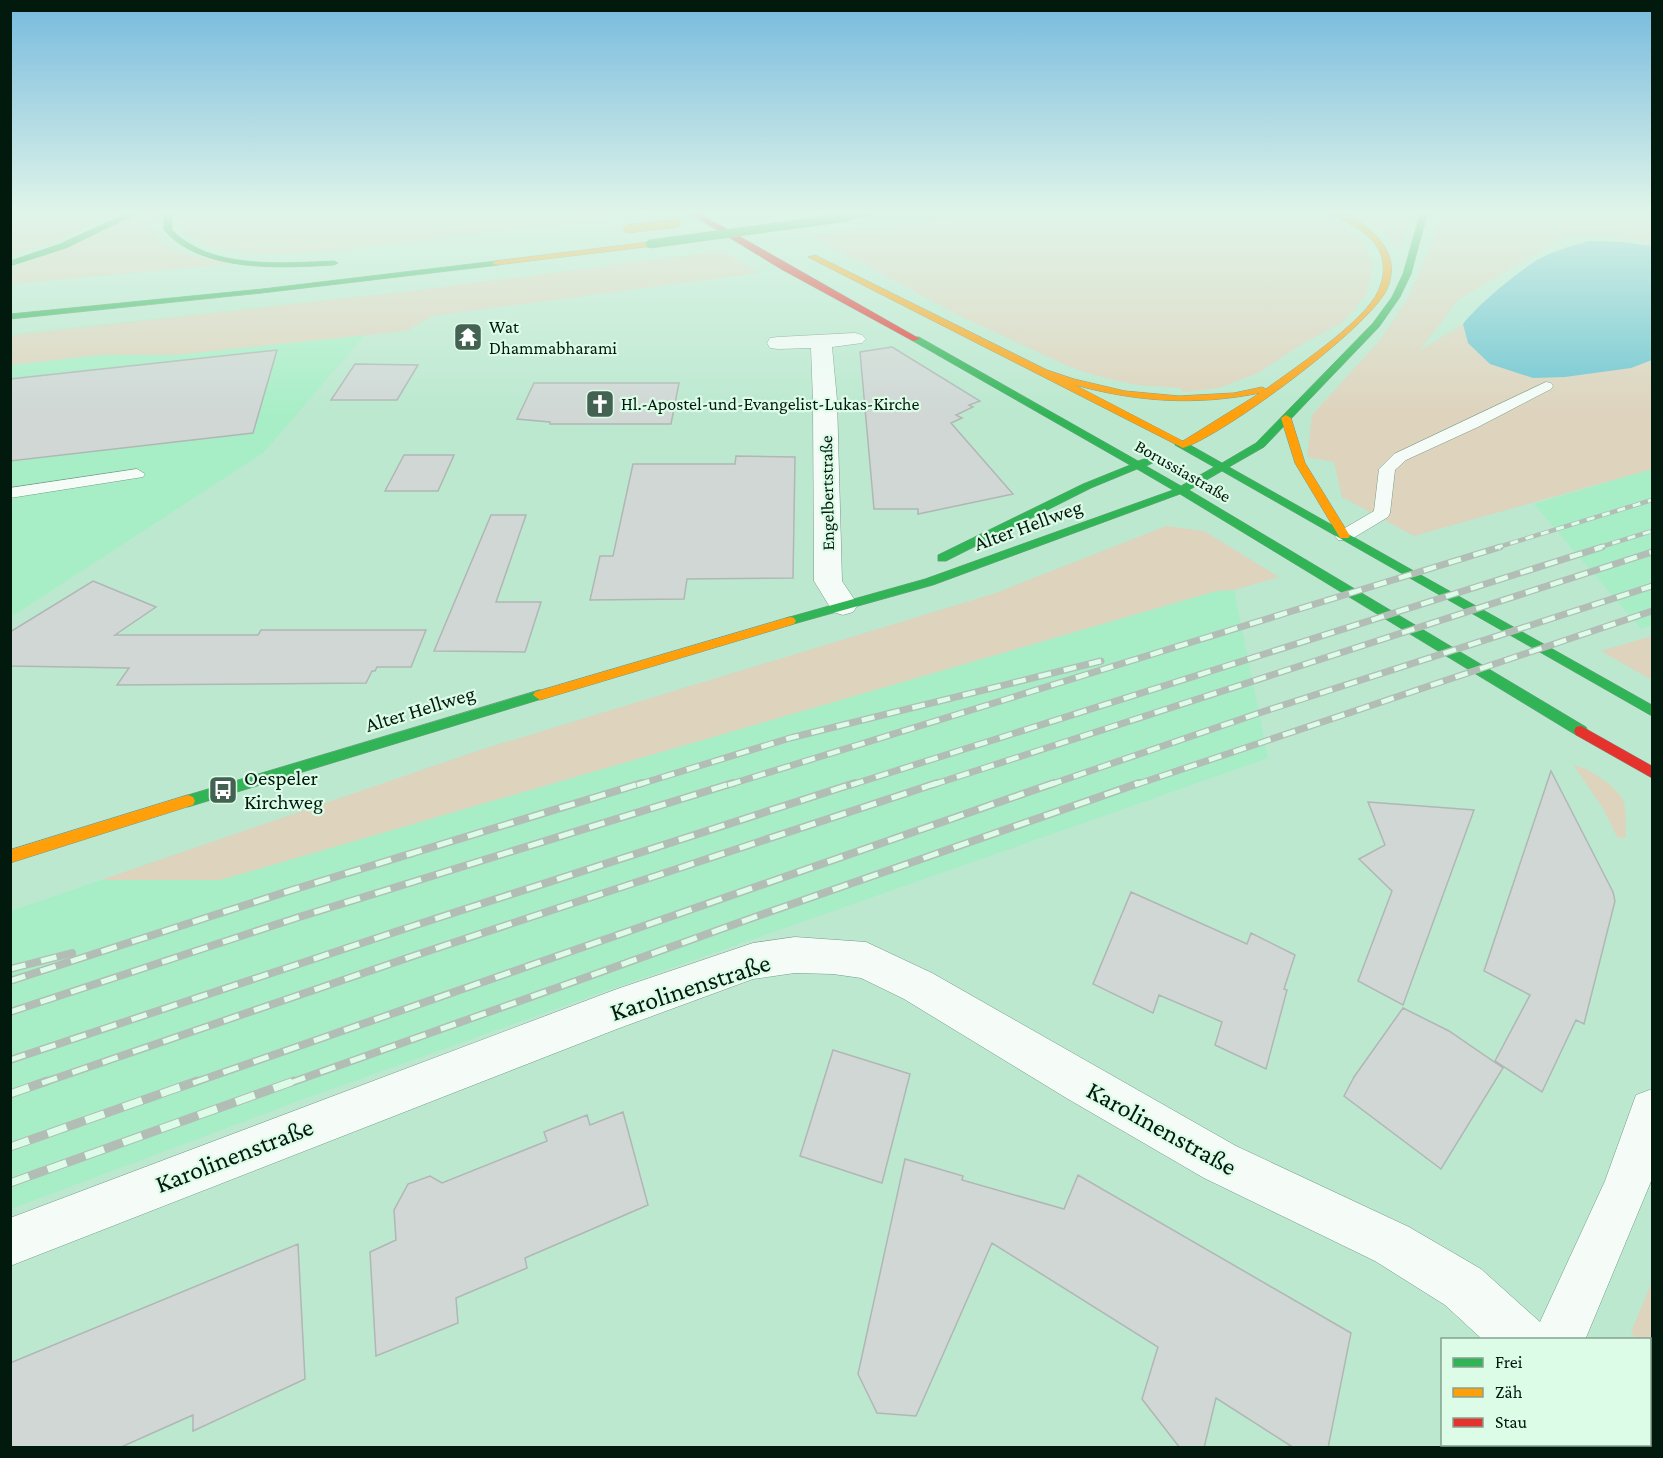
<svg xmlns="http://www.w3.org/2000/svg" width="1663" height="1458" font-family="'Crimson Pro',serif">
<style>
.built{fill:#a7eec6}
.green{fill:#ded3bd}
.water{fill:#6cc4d0}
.building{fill:#d0d7d5;stroke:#b0b7b5;stroke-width:1.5}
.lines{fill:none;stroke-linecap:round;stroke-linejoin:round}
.lane-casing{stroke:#769b88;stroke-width:1}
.street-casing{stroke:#769b88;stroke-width:1}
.fast-casing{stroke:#769b88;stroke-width:1}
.slow-casing{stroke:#769b88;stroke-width:1}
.jam-casing{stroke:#769b88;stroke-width:1}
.lane{fill:#f5fcf8;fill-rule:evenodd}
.street{fill:#f5fcf8;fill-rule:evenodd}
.fast{fill:#30b455;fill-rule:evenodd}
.slow{fill:#ff9f0a;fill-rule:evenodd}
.jam{fill:#e5322d;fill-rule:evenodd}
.rail-far3-casing{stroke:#b2bdb6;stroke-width:4.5}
.rail-far2-casing{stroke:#b2bdb6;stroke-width:7}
.rail-far1-casing{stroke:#b2bdb6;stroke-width:8}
.rail-casing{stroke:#b2bdb6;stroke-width:9}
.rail-far3{stroke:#ddfce8;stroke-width:3;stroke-dasharray:8;stroke-linecap:butt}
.rail-far2{stroke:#ddfce8;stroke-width:4.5;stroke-dasharray:13;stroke-linecap:butt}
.rail-far1{stroke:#ddfce8;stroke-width:5;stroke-dasharray:16;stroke-linecap:butt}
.rail{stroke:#ddfce8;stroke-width:7;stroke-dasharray:20;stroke-linecap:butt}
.fast-bridge-casing{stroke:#769b88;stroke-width:9;stroke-linecap:butt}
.slow-bridge-casing{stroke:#769b88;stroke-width:9;stroke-linecap:butt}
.fast-bridge{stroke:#30b455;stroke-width:8}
.slow-bridge{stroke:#ff9f0a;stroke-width:8}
.labels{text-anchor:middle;stroke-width:4.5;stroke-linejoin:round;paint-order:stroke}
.far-poi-label{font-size:18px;fill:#021a0d;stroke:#ddfce8;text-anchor:start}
.far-street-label{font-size:18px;fill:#021a0d;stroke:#ddfce8}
.street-label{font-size:21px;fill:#021a0d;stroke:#ddfce8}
.poi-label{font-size:21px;fill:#021a0d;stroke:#ddfce8;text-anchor:start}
.near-street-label{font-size:26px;fill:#021a0d;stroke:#ddfce8}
</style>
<rect width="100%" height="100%" fill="#bbe8cf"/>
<path class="built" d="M402,292L263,453L11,617V334Z
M1652,469V625L1641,629L1534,504Z
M1234,590L1268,758L600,993L301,1100L11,1209V911L101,880H220L1216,591Z"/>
<path class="green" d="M11,211H122L53,243L11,255Z
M146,211H155L150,227L161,243L185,254L232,264L11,284V269Z
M183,211H662L663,212L342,250L278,254L250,253L211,247L182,231L179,218Z
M998,211H1309L1332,220L1361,240L1373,264L1367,294L1342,323L1302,344L1258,373L1219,388L1183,392L1180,388L1138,385L1105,378L1070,367L956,314L812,236Z
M1348,211H1410L1400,248L1383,233Z
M1441,211H1652V243L1611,237H1564L1458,300L1419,351L1463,324L1468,343L1631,368L1652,360V469L1414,536L1342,497L1334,462L1307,457L1312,415L1379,341L1408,298L1432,243Z
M723,251L759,273L432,316L407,331L175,355H100L11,365V335L403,292Z
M1166,526L1204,531L1279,577L1234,590L1216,591L220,880H101L483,749L996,593Z
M1652,636V680L1601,651Z
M1574,766C1586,765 1619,789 1623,800C1627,810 1625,827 1626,838L1617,837L1604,810Z
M1652,1282V1347L1651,1348L1650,1340L1636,1339L1631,1332Z"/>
<path class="water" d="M1589,241L1621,242L1652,246V360L1631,368L1565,377L1533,378L1490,364L1468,343L1463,324C1480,303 1514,275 1537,260C1553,251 1572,246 1589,241Z"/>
<path class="building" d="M892,347L980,401L969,405L973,407L956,415L962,418L951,423L1013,494L918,514V509H874L860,352Z
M277,350L253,433L10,461V379Z
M355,364L418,365L397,400H331Z
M534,383H679L671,424H550V422L517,419Z
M404,455H454L438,491H385Z
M736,456L795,457L793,578L687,579L684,599L590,600L600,556H613L633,464H735Z
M491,515H526L496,602H541L525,652L434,651Z
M93,581L156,607L115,635H258L261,630H426L411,667H377L375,671H372L366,683L117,685L129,668L10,666V632Z
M1551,771L1613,892L1615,901L1584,1024L1576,1020L1542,1092L1495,1061L1530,995L1484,971Z
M1368,802L1474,810L1403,1005L1358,981L1392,891L1359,859L1385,845Z
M1131,892L1247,944L1251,933L1295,955L1284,989L1287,990L1266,1069L1215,1045L1222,1022L1159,995L1153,1013L1093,984Z
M1403,1008L1449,1031L1503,1068L1441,1169L1344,1096L1354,1077Z
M833,1050L910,1074L882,1183L800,1156Z
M623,1112L648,1205L525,1258L527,1268L456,1298L458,1323L376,1356L370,1252L396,1240L394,1210L408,1184L430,1176L442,1183L547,1141L544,1132L587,1115L590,1125Z
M905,1159L963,1176L962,1180L1064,1209L1078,1175L1351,1333L1328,1448H1294L1216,1398L1204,1448H1180L1142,1399L1158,1347L992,1243L916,1416L877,1413L858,1374Z
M298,1244L305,1379L193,1431V1415L119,1448H10V1363Z"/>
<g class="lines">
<g class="lane-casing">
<path id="lane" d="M1546,382L1551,383L1553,386L1551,389L1478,427L1406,460L1395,470L1390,513L1388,517L1350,540H1338L1335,536L1338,532L1374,511L1379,469L1394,454Z
M137,469L145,474L143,477L10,498V488Z"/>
</g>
<g class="street-casing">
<path id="street" d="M855,333L862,335L866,339L862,343L832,347L837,400L842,581L858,605L853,612L843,615L833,612L814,581L813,400L811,348L778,349L770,348L767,343L770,338L778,337Z
M795,937L866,942L932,973L1236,1146L1409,1227L1481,1269L1540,1322L1605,1181L1636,1095L1652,1089V1179L1585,1340H1483L1445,1305L1375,1261L1204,1178L1068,1099L904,999L861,978L833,974L795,973L753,979L617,1029L10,1266V1218L617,989L753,943Z
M1481,1444H1535V1448H1480Z"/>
</g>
<g class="fast-casing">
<path id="fast" d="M132,211H142L66,248L10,266V261L60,244Z
M164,211H172V230C210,270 283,263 334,261L338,263L334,265C282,268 201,273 164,230Z
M873,211H894L848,219L844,217Z
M1421,211H1428L1411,274L1400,297L1379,327L1264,447L1229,467L1652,705V716L1222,471L1189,490L1586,727L1588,731L1586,735H1576L1180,494L933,585L790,625L786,624L784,621L786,618L925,579L1173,490L1137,469L1091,488L946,561H938V555L1083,484L1130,465L913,341V337H919L1138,461L1153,456L1157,457V461L1146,466L1181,486L1214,467L1175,445V441H1183L1222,463L1256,443L1373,323L1392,297L1403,274Z
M496,261H499V265L262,293L10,319V314L262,289Z
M540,690L547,695L545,698L188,807L183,805L181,801L183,797L188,795Z"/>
</g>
<g class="slow-casing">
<path id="slow" d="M1327,211C1345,211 1366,224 1378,238C1392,253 1395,271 1387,289C1370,327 1224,435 1183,448L808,257L815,255L1047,370L1074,379L1125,391L1179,396L1234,393L1262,387L1266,389C1296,367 1356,327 1375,297C1385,280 1387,261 1376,245C1364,228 1343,222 1327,211ZM1075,385C1137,402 1196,406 1260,393L1183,441Z
M650,242H653V246L496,265L492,263L496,261Z
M1286,415L1291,418L1305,463L1350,536L1348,538H1340L1295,463L1281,418Z
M790,617L794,618L796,621L794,624L540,700L533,695L535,692Z
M188,795L193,797L195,801L193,805L10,863V850Z"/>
</g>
<g class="jam-casing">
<path id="jam" d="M686,211H695L920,339L913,341L781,269Z
M1581,726L1652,766V778L1576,735L1574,731L1576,727Z"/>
</g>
<use href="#lane" class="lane"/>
<use href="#street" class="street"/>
<use href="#fast" class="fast"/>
<use href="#slow" class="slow"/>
<use href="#jam" class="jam"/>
<g class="rail-far3-casing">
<path id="rail-far3" d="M1495,548L1652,500
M1597,548L1652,531"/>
</g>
<g class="rail-far2-casing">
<path id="rail-far2" d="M637,785L790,738L1101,661
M728,785L1500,547
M851,785L1602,547
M932,785L1652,552
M1049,785L1259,713L1652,586
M1135,785L1652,611"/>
</g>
<g class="rail-far1-casing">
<path id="rail-far1" d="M10,969L72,953
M10,981L292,890L642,783
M10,1012L296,918L733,783
M10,1060L419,924L855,783
M42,1083L419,954L937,783
M193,1083L1054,783
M290,1083L752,918L1139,783"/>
</g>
<g class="rail-casing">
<path id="rail" d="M10,1094L47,1081
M10,1147L197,1081
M10,1183L294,1081"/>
</g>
<use href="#rail-far3" class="rail-far3"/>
<use href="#rail-far2" class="rail-far2"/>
<use href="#rail-far1" class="rail-far1"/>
<use href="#rail" class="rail"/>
<g class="fast-bridge-casing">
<path id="fast-bridge" d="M650,244L848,217"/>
</g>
<g class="slow-bridge-casing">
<path id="slow-bridge" d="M627,229L677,223"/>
</g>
<use href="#fast-bridge" class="fast-bridge"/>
<use href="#slow-bridge" class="slow-bridge"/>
</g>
<linearGradient id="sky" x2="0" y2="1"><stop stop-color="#76bade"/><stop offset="0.51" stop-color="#e0f5e9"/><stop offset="1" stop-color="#e0f5e9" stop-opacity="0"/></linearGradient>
<rect width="1663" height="416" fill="url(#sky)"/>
<defs>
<g id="temple-square" transform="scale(1.5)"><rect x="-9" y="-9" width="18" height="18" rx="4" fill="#436251" stroke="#ddfce8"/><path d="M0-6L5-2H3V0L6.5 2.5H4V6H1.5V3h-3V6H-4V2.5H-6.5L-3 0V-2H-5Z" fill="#fff"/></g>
<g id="church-square" transform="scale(1.5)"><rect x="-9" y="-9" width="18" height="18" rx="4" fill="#436251" stroke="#ddfce8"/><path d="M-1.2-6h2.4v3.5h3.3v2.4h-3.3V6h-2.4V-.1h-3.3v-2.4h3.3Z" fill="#fff"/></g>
<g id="bus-square" transform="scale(1.5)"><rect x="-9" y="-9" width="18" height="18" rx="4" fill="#436251" stroke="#ddfce8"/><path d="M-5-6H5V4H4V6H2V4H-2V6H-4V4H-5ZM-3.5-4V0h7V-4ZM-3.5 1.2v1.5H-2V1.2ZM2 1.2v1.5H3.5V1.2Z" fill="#fff"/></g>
</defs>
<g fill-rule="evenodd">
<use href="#temple-square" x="468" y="337"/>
<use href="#church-square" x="600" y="404"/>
<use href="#bus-square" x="223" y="790"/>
</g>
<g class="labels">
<g class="far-poi-label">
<text x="489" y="333">Wat<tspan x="489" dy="21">Dhammabharami</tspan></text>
<text x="621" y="410">Hl.-Apostel-und-Evangelist-Lukas-Kirche</text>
</g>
<g class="far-street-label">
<text transform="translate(1183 471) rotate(30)" y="6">Borussiastraße</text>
<text transform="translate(827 493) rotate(-91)" y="6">Engelbertstraße</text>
</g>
<g class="street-label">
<text transform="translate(1028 525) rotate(-20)" y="7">Alter Hellweg</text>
<text transform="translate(420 709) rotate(-17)" y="7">Alter Hellweg</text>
</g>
<g class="poi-label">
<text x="244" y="785">Oespeler<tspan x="244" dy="24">Kirchweg</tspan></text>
</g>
<g class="near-street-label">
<text transform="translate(690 987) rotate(-18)" y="9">Karolinenstraße</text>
<text transform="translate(1162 1128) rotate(29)" y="9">Karolinenstraße</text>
<text transform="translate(234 1155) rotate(-21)" y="9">Karolinenstraße</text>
</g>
</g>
<rect width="1663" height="1458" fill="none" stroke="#021a0d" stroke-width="24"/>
<rect x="1441" y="1338" width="210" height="108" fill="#ddfce8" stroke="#85a290" stroke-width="1.5"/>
<rect x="1453" y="1358" width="30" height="9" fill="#30b455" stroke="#85a290" stroke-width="1.5"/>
<text x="1495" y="1368" font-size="18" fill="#021a0d">Frei</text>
<rect x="1453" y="1388" width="30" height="9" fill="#ff9f0a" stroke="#85a290" stroke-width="1.5"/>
<text x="1495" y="1398" font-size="18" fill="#021a0d">Zäh</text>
<rect x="1453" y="1418" width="30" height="9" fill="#e5322d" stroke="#85a290" stroke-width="1.5"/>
<text x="1495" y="1428" font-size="18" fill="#021a0d">Stau</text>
</svg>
